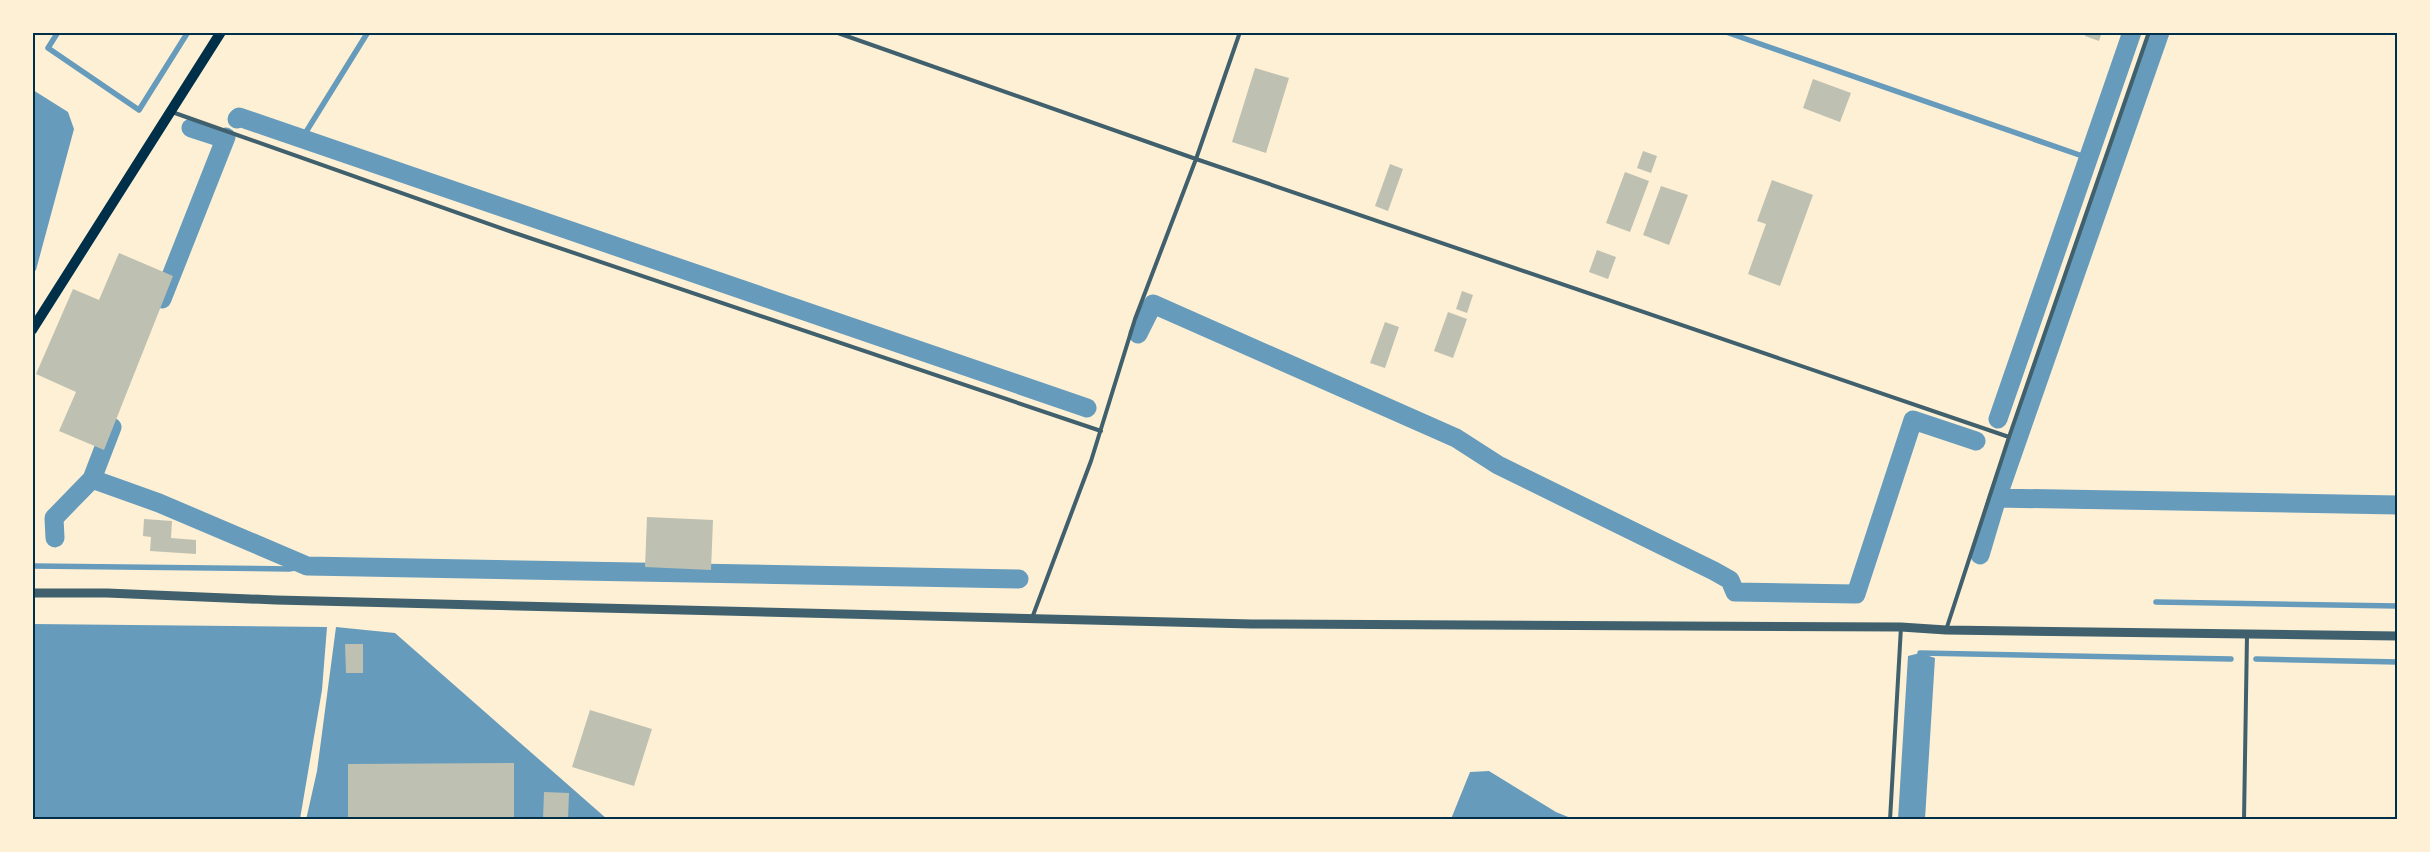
<svg xmlns="http://www.w3.org/2000/svg" width="2430" height="852" font-family="'Fira Sans Condensed',sans-serif">
<style>
.water{fill:#669bbc}
.lines{fill:none;stroke-linecap:round;stroke-linejoin:round}
.stream{stroke:#669bbc;stroke-width:5.5}
.canal{stroke:#669bbc;stroke-width:19}
.building{fill:#bec0b2}
.service{stroke:#3f606c;stroke-width:4}
.tertiary{stroke:#3f606c;stroke-width:9}
.secondary{stroke:#003049;stroke-width:10}
.neatline{fill:none;stroke:#003049;stroke-width:2}
</style>
<rect width="100%" height="100%" fill="#fdf0d5"/>
<path class="water" d="M33,90L68,112L74,129L36,270L33,273Z
M33,624L327,627L322,690L300,819H33Z
M336,627L395,633L607,819L306,820L317,771Z
M1920,653L1935,658L1925,819H1898L1908,656Z
M1489,771L1556,812L1573,819H1451L1470,772Z"/>
<g class="lines">
<path class="stream" d="M58,32L48,48L139,110L188,32
M1726,32L2091,159
M301,140L368,32
M2113,166L2114,167
M32,566L289,569L307,566
M2156,602L2398,606
M1920,653L2231,659
M2256,659L2398,662"/>
<path class="canal" d="M237,119L239,117L1087,408
M191,128L225,139
M162,299L226,137
M1138,334L1153,304L1456,438L1498,465L1714,571L1730,580L1735,592L1856,594L1913,420L1976,441
M1998,419L2132,32
M92,479L159,503L307,566L1019,579
M1997,498L2160,32
M55,538L54,518L92,479L112,427
M1980,555L1997,498L2398,505"/>
</g>
<path class="building" d="M2086,32H2102L2099,41L2085,36Z
M1255,68L1289,78L1266,153L1232,142Z
M1813,79L1851,93L1840,122L1803,108Z
M1643,151L1657,156L1651,173L1637,168Z
M1390,164L1403,169L1388,211L1375,206Z
M1625,172L1649,181L1630,232L1606,223Z
M1772,180L1813,195L1780,286L1748,274L1766,224L1757,221Z
M1661,186L1688,195L1669,245L1643,235Z
M1597,250L1616,257L1608,279L1589,272Z
M119,253L173,276L104,450L59,431L76,392L36,374L73,289L99,300Z
M1462,291L1473,295L1467,313L1456,309Z
M1448,312L1467,319L1453,358L1434,351Z
M1385,322L1399,327L1385,368L1370,363Z
M647,517L713,520L711,570L645,567Z
M144,519L172,521L171,538L196,540V554L150,551L151,537L143,536Z
M345,644H363V673H346Z
M590,710L652,729L634,786L572,767Z
M514,763V820H348V764Z
M544,792L569,793L568,820H543Z"/>
<g class="lines">
<path class="service" d="M835,32L1196,159L2009,437
M172,112L512,232L1101,431
M1032,618L1091,461L1135,319L1196,159L1240,32
M1946,630L2009,437L2149,32
M1890,820L1901,627
M2244,820L2247,635"/>
<path class="tertiary" d="M32,593H107L276,600L1252,624L1901,627L1946,630L2398,636"/>
<path class="secondary" d="M32,330L221,32"/>
</g>
<rect width="2430" height="852" fill="none" stroke="#fdf0d5" stroke-width="68"/>
<rect x="34" y="34" width="2362" height="784" class="neatline"/>
</svg>
